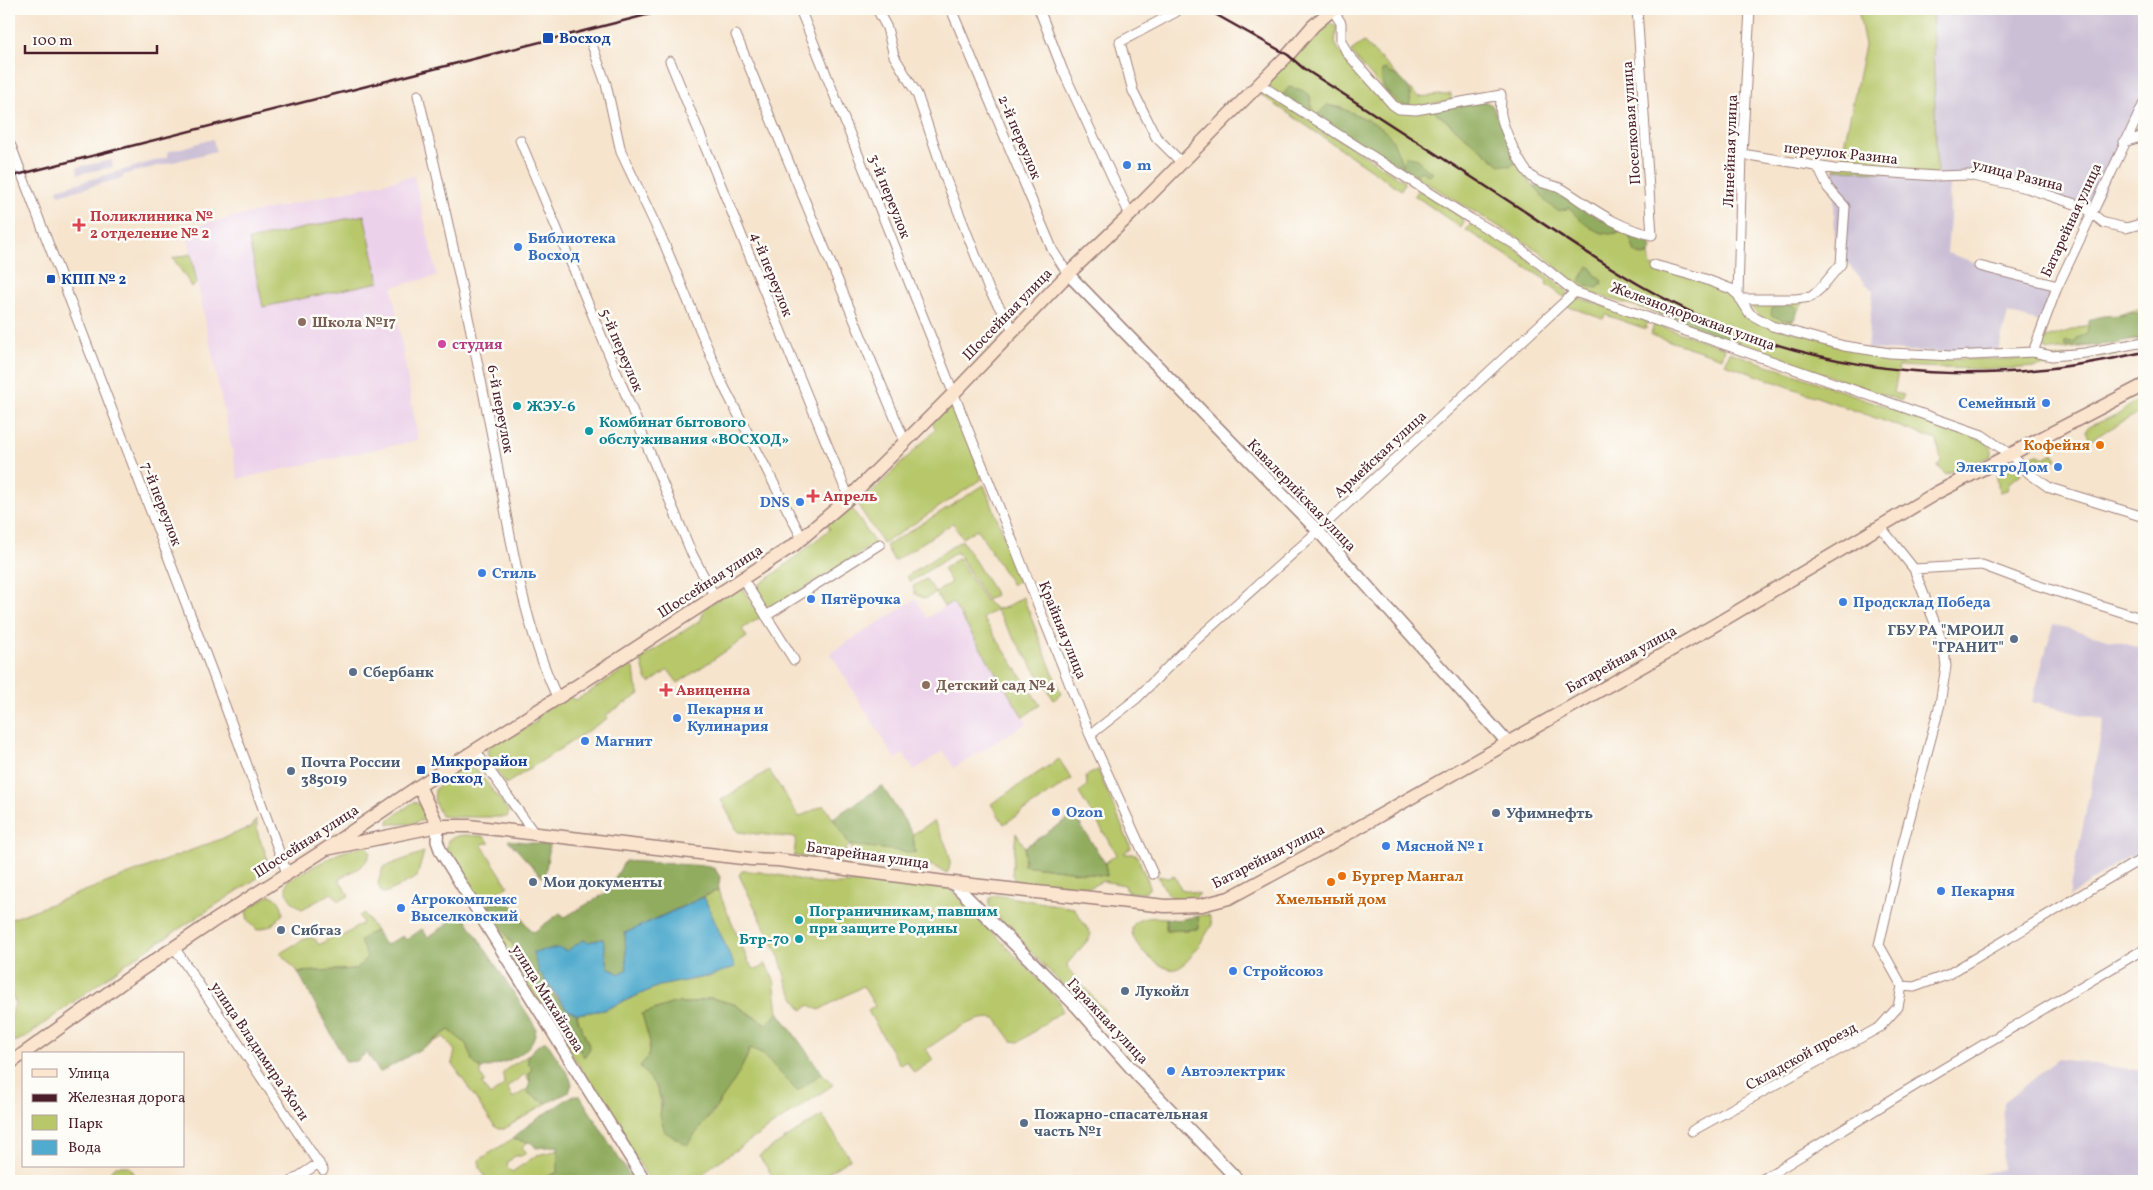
<svg xmlns="http://www.w3.org/2000/svg" width="2153" height="1190" font-family="Vollkorn,serif">
<style>
.built{fill:#ecd1ea}
.industrial{fill:#cbbfd5}
.green{fill:#b7c76a;stroke:#80734a}
.forest{fill:#91ac5e;stroke:#6e6644}
.water{fill:#51abce;stroke:#4e657c}
.lines{fill:none;stroke-linecap:round;stroke-linejoin:round}
.minor-casing{stroke:#a0827c;stroke-width:11}
.tertiary-casing{stroke:#a0827c;stroke-width:14}
.secondary-casing{stroke:#a0827c;stroke-width:15}
.minor{stroke:#fff;stroke-width:9}
.tertiary{stroke:#fff;stroke-width:11}
.secondary{stroke:#fce5cf;stroke-width:12}
.rail{stroke:#4a1f2b;stroke-width:2.5}
.transit-dot{fill:#1a4fb4;stroke:#fdfcf7;stroke-width:2}
.shop-dot{fill:#3f7fe0;stroke:#fdfcf7;stroke-width:2}
.health-dot{fill:#e0444e;stroke:#fdfcf7;stroke-width:2}
.education-dot{fill:#8d6e63;stroke:#fdfcf7;stroke-width:2}
.hotel-dot{fill:#d1479c;stroke:#fdfcf7;stroke-width:2}
.culture-dot{fill:#0f9aa8;stroke:#fdfcf7;stroke-width:2}
.food-dot{fill:#e8710a;stroke:#fdfcf7;stroke-width:2}
.service-dot{fill:#5c6f8a;stroke:#fdfcf7;stroke-width:2}
.labels{text-anchor:middle;stroke-width:5;stroke-linejoin:round;paint-order:stroke}
.transit-label{font-size:15px;font-weight:bold;fill:#164399;stroke:#fdfcf7;text-anchor:start}
.street-label{font-size:15px;fill:#4a1f2b;stroke:#fdfcf7}
.shop-label{font-size:15px;font-weight:bold;fill:#366cbe;stroke:#fdfcf7;text-anchor:start}
.health-label{font-size:15px;font-weight:bold;fill:#be3a42;stroke:#fdfcf7;text-anchor:start}
.education-label{font-size:15px;font-weight:bold;fill:#785e54;stroke:#fdfcf7;text-anchor:start}
.hotel-label{font-size:15px;font-weight:bold;fill:#b23c85;stroke:#fdfcf7;text-anchor:start}
.culture-label{font-size:15px;font-weight:bold;fill:#0d838f;stroke:#fdfcf7;text-anchor:start}
.food-label{font-size:15px;font-weight:bold;fill:#c56008;stroke:#fdfcf7;text-anchor:end}
.service-label{font-size:15px;font-weight:bold;fill:#4e5e75;stroke:#fdfcf7;text-anchor:start}
</style>
<rect width="100%" height="100%" fill="#fdfcf7"/>
<filter id="ink" filterUnits="userSpaceOnUse"><feTurbulence type="fractalNoise" baseFrequency=".02" numOctaves="2"/><feDisplacementMap in="SourceGraphic" scale="10" xChannelSelector="R" yChannelSelector="G"/><feConvolveMatrix kernelMatrix="1 2 1 2 8 2 1 2 1" color-interpolation-filters="sRGB"/></filter>
<filter id="wash" filterUnits="userSpaceOnUse"><feTurbulence type="fractalNoise" baseFrequency=".0096" numOctaves="4" result="noise"/><feDisplacementMap in="SourceGraphic" scale="20" xChannelSelector="R" yChannelSelector="G"/><feGaussianBlur stdDeviation="1.12" result="paint"/><feColorMatrix in="noise" values="0 0 0 0 0 0 0 0 0 0 0 0 0 0 0 0 0 1.4 0 .05"/><feComposite in="paint" operator="in"/></filter>
<g filter="url(#wash)">
<rect width="100%" height="100%" fill="#f6e4cd"/>
<path class="built" d="M414,176L437,276L392,287L418,440L238,479L186,228Z
M916,599L927,618L952,602L1027,723L954,768L943,751L914,770L904,754L895,759L830,653Z"/>
<path class="industrial" d="M1932,9H2144V103L2092,214L2027,188L1949,176L1950,217L1947,253L2056,290L2043,323L2008,313L1997,355L1867,349L1873,291L1835,251L1834,169L1937,176Z
M213,139L216,151L123,175V178L59,195L57,189L168,157L167,152Z
M112,160L113,167L78,174L77,167Z
M2053,624L2144,649V853L2124,858L2069,897L2104,720L2032,702Z
M2058,1059L2144,1071V1181H1977L1978,1175L2002,1169L2004,1102Z"/>
<path class="green" d="M1858,9H1932L1937,176L1834,169L1841,160L1865,45Z
M1329,23L1337,27L1335,43L1339,50L1394,108L1433,110L1500,165L1517,161L1528,180L1535,187L1615,234L1624,229L1629,235L1635,252L1643,256L1649,254L1651,266L1710,283L1731,292L1761,324L1893,356L1915,359H2050L2144,344V348C2104,356 2063,366 2022,368C1981,370 1940,368 1899,366L1894,393L1904,395L1901,401L1730,341L1733,335L1667,305L1653,302L1649,310L1582,291L1539,251L1404,169L1388,134L1367,120L1342,108L1327,105L1317,115L1313,113L1310,96H1282L1267,85L1268,79Z
M1364,42L1418,97L1451,94V101L1404,108L1397,105L1351,53L1352,50Z
M1257,92H1264L1403,180L1404,184L1401,190Z
M1420,188L1462,215L1464,221L1461,228L1414,195Z
M364,215L379,282L263,307L249,240Z
M1472,223L1515,249L1567,291V295L1564,297L1546,284L1547,281L1543,278L1466,230Z
M191,254L197,283L192,287L173,258Z
M1575,298H1579L1647,320L1646,329L1606,315L1603,319L1567,306Z
M1802,302L1790,328C1777,323 1756,319 1749,304Z
M2144,307V339L2052,351H2047L2040,340Z
M1654,324L1725,348L1722,358L1651,335Z
M1730,352L1986,441L1991,447V456L1945,474L1938,466L1941,461L1937,440L1725,364Z
M2144,394V410L2090,440L2086,431L2088,427L2119,414Z
M949,405L956,408L959,412L982,479L883,544L858,505L856,498L866,489L871,493L936,429L932,423Z
M2053,453L2057,459C2047,464 2035,471 2025,463L2026,459L2037,454L2044,458Z
M2015,466H2019L2021,474L2010,482L2007,490L1999,492L1997,477L1999,473Z
M984,485L1021,579L1012,585L977,529L962,538L953,523L894,561L886,546Z
M848,507L854,511L875,544L766,612L752,590L783,567L830,529L827,524L844,508Z
M962,540L996,595L987,600L957,552L910,582L907,576Z
M958,558L985,600L996,609L1007,607L1023,597L1061,694L1054,700L996,610L983,618L1040,705L1023,717L952,602L944,607L936,593L925,599L915,594L913,586L926,579L936,593L951,582L943,569Z
M740,587L743,589L761,617L742,629L747,637L678,683L668,670L650,683L646,679L641,660L642,658L701,620L705,607Z
M630,666L634,668L636,686L640,694L606,715L608,718L506,784C501,776 484,759 488,749C491,743 501,738 507,734L514,735L536,722L538,715L566,696L576,700Z
M1059,759L1072,779L1004,824L991,804Z
M464,766L477,770L509,812L507,817H454L441,816L434,800L435,790L448,775Z
M769,770L799,817L824,805L850,845L915,852L913,834L934,821C940,835 957,858 947,873C942,871 937,867 933,866C921,863 909,868 898,869C877,870 859,865 850,845L845,849L850,860L847,861L794,856L796,838L738,832L721,800Z
M1098,770L1131,848L1125,852V854H1136L1149,884V889L1143,893L1127,892L1125,885L1102,881L1091,887L1015,882L1012,874L1016,833L1025,847L1024,865L1107,876L1105,863L1117,854L1079,793L1087,785L1086,776Z
M414,802L423,806L427,813L426,819L410,824H388V820Z
M256,819C258,824 256,829 258,834C264,853 274,858 259,877L125,964L27,1036L17,1041H9V1027L15,1002L9,988V920L252,827Z
M464,835L483,836L490,843L481,844L508,886L497,893L501,900L488,906L567,1031L558,1033L492,929L447,849L448,840L457,836Z
M366,845L370,852C368,866 351,872 340,878V881L349,896L339,901L332,893L302,909C292,904 282,892 288,880L339,853Z
M424,852L417,877L388,892L382,893L378,884L383,867Z
M742,871C778,870 823,892 858,881L947,888L955,893L1060,1002L1062,1011L1019,1042L1012,1041L996,1019C972,1014 946,1037 926,1049L933,1060L914,1073L907,1061L900,1065L868,1011L875,1006L863,986L819,1010L810,1005L802,1010L788,987L780,959L739,875Z
M1174,875L1181,889L1200,894C1178,911 1167,896 1158,876L1168,878Z
M718,890L748,961L754,969H760L765,963L774,980L778,1012L768,1025L734,1004L711,998L691,1003H674L642,1014L650,1042L648,1057L641,1066C655,1085 663,1092 660,1116L700,1127L713,1113L746,1059L750,1048L762,1053L797,1091L822,1073L833,1085L712,1166L703,1175L706,1181H650L563,1040L570,1036L584,1057L590,1048L578,1020L577,1014L604,1010L659,986L710,976L734,967L704,897Z
M270,895C278,897 283,906 283,914L271,926L257,930L248,920L246,911L248,908Z
M996,895L1074,908L1091,934L1089,939L1067,964L1068,969L1105,1011L1095,1019L992,911L989,905L990,898Z
M364,913L376,931L367,935V957L357,969L298,972L280,953L308,937L315,939L319,945L338,933L341,937L363,923L359,916Z
M1203,915H1209L1212,925C1204,937 1189,965 1176,969C1157,975 1093,911 1166,918V931L1199,929L1198,916Z
M449,1030L466,1044L473,1062L481,1069V1075L485,1082L482,1084L490,1096L504,1085L503,1073C509,1065 520,1062 528,1055V1063L532,1068L529,1073L530,1082L525,1074L507,1087L513,1098L529,1088L527,1092L540,1100L547,1103L504,1129H499L494,1126L452,1063L455,1051L444,1037L429,1044Z
M822,1115L850,1159L815,1181H776L759,1156Z
M512,1139L528,1142L522,1147L527,1153L521,1156H515L508,1162L507,1167L512,1172L537,1155L559,1150L558,1172L538,1181H488L480,1168L479,1160Z
M116,1166H129L139,1181H117L110,1171Z"/>
<path class="forest" d="M1386,69L1389,73C1402,76 1415,91 1409,105H1402C1387,93 1380,89 1382,70Z
M1289,87L1302,90L1310,96L1313,113L1307,111L1282,96Z
M1484,101L1492,105L1517,161L1511,166L1500,165L1433,110Z
M1327,105C1343,108 1376,121 1388,134C1395,142 1399,156 1403,166L1405,156L1418,159L1423,167L1433,173L1430,176L1421,171L1416,175L1358,142L1317,115Z
M1540,185C1563,189 1579,207 1599,218C1607,222 1615,224 1621,230C1605,243 1577,221 1569,206L1567,209L1558,211L1546,202L1535,187Z
M1630,232L1648,240L1651,248L1649,254L1643,256L1635,252L1629,235Z
M1588,266L1591,267L1596,276L1600,278L1602,283L1598,288L1586,286L1580,280Z
M1653,302L1667,305L1695,319L1733,335L1730,341L1649,310Z
M1790,304L1796,307L1797,315L1792,320H1783L1771,315L1772,307Z
M2133,313L2144,314V337L2115,344L2066,347L2064,344L2067,342L2074,343L2077,338L2087,334L2089,321C2102,313 2119,317 2133,313Z
M882,786L913,834L915,853L850,845L833,818Z
M1074,815L1105,863L1107,876L1024,865L1025,847Z
M508,840L550,845L545,875L542,877Z
M625,861L707,866L715,869L720,877L718,890L625,933L627,969L619,974L608,967L603,939L588,942L583,940L567,951L533,952C540,974 555,1004 577,1014L578,1020L590,1048L584,1057L488,906L507,897L520,918H522L530,930L534,932L560,913L565,917L606,893Z
M458,912L463,915L532,1021L536,1029C533,1056 503,1063 481,1069L473,1062L466,1044L449,1030L429,1044L381,1072H379L367,1052L357,1061L346,1062L298,972L357,969L367,957L360,941L367,935L376,931L385,945L403,936L406,940L422,929L428,937L448,924L445,920Z
M1198,916L1199,929L1166,931V918L1178,920Z
M711,998L734,1004L767,1025L778,1012L822,1073L797,1091L762,1053L750,1048C739,1082 708,1116 687,1145L665,1132L660,1116L662,1102L657,1088L640,1066L648,1057L650,1042L642,1014L674,1003H691Z
M546,1041L569,1076L572,1084L569,1092L547,1103L540,1100L527,1092L530,1082L529,1073L532,1068L528,1063V1055L538,1045Z
M572,1096H580L633,1181H543L541,1179L558,1172V1146L536,1148L532,1143L512,1139L527,1126Z"/>
<path class="water" d="M704,897L735,967L710,976L659,986L604,1010L577,1014L567,1009L539,972L533,952L558,948L567,951L583,940L588,942L603,939L608,967L619,974L627,969L625,933Z"/>
</g>
<g filter="url(#ink)">
<g class="lines">
<g class="minor-casing">
<path id="minor" d="M800,9L1090,735L1153,874
M877,9L887,28L894,56L917,94L945,177L989,290L1014,331
M951,9L1053,251L1068,274
M1039,9L1063,71L1130,215
M1332,9L1341,23V41L1347,53L1393,105L1399,109L1416,110L1501,95C1501,102 1500,109 1501,115C1504,130 1520,167 1532,177C1540,185 1554,184 1564,190C1594,209 1615,227 1652,235L1637,9
M1176,12L1120,42L1133,91L1156,137L1181,162
M736,35L905,442
M592,45L606,84L621,152L664,243L723,385L802,538
M670,61L849,498
M1259,84L1471,219L1516,245L1575,292L1982,435L2011,455L2030,474L2050,488L2144,517
M418,95C445,206 469,318 491,431C508,520 519,614 557,697
M520,140L692,554L715,597
M2124,142L2144,136
M11,146L221,695L287,873
M1742,154L1834,169L1937,176L1968,175L2027,188L2084,207L2104,223L2126,228L2144,223
M1654,265L1702,278L1731,289L1738,295L1750,314L1772,326L1844,346L1890,353L1953,356L2033,352L2052,356L2085,353L2144,342
M1979,266L2058,286
M1738,295L1742,154L1750,9
M1740,299H1796L1811,297L1820,289L1841,264L1845,207L1828,188L1818,167
M2033,352L2056,290L2144,103
M1880,526L1914,569L1943,644L1946,666L1940,704L1900,855L1879,945L1902,986L1914,987L1947,975L2131,865L2144,859
M1914,569L1982,565L2033,584L2144,619
M743,579L794,660
M766,616L880,544
M1090,735L1136,699L1185,650L1318,531L1575,292
M475,750L534,833
M174,947L323,1170
M1692,1131L1880,1027L1898,1007L1902,986
M292,1181L319,1163
M1760,1181L1896,1097L2144,949"/>
</g>
<g class="tertiary-casing">
<path id="tertiary" d="M1068,274L1318,531L1507,742
M438,826L437,841L441,852L645,1181
M953,883L1077,1007L1141,1079L1239,1181"/>
</g>
<g class="secondary-casing">
<path id="secondary" d="M419,786L438,826
M326,849L438,826H469L751,859L778,860L945,882L1165,906L1202,905L1229,898L1340,838L1713,626L1938,492L2144,385
M9,1064L126,980L212,922L326,849L419,786L619,659L794,545L849,498L954,393L1068,274L1130,215L1288,55L1313,26L1333,9"/>
</g>
<use href="#minor" class="minor"/>
<use href="#tertiary" class="tertiary"/>
<use href="#secondary" class="secondary"/>
<path class="rail" d="M1206,9L1288,55L1303,68C1375,115 1448,162 1521,209C1597,260 1676,314 1765,341C1894,382 2013,382 2144,352
M9,177L670,9"/>
</g>
</g>
<g class="transit-dot">
<rect x="542" y="32" width="12" height="12" rx="2.5"/>
<rect x="46" y="274" width="10" height="10" rx="2.5"/>
<rect x="416" y="765" width="10" height="10" rx="2.5"/>
</g>
<g class="shop-dot">
<circle cx="1127" cy="165" r="5"/>
<circle cx="518" cy="247" r="5"/>
<circle cx="2046" cy="403" r="5"/>
<circle cx="2058" cy="467" r="5"/>
<circle cx="800" cy="502" r="5"/>
<circle cx="482" cy="573" r="5"/>
<circle cx="811" cy="599" r="5"/>
<circle cx="1843" cy="602" r="5"/>
<circle cx="677" cy="718" r="5"/>
<circle cx="585" cy="741" r="5"/>
<circle cx="1056" cy="812" r="5"/>
<circle cx="1386" cy="846" r="5"/>
<circle cx="1941" cy="891" r="5"/>
<circle cx="401" cy="908" r="5"/>
<circle cx="1233" cy="971" r="5"/>
<circle cx="1171" cy="1071" r="5"/>
</g>
<g class="health-dot">
<path d="M76.5 217.5h5v5h5v5h-5v5h-5v-5h-5v-5h5z"/>
<path d="M810.5 488.5h5v5h5v5h-5v5h-5v-5h-5v-5h5z"/>
<path d="M663.5 682.5h5v5h5v5h-5v5h-5v-5h-5v-5h5z"/>
</g>
<g class="education-dot">
<circle cx="302" cy="322" r="5"/>
<circle cx="926" cy="685" r="5"/>
</g>
<circle class="hotel-dot" cx="442" cy="344" r="5"/>
<g class="culture-dot">
<circle cx="517" cy="406" r="5"/>
<circle cx="589" cy="431" r="5"/>
<circle cx="799" cy="920" r="5"/>
<circle cx="799" cy="939" r="5"/>
</g>
<g class="food-dot">
<circle cx="2100" cy="445" r="5"/>
<circle cx="1342" cy="876" r="5"/>
<circle cx="1331" cy="882" r="5"/>
</g>
<g class="service-dot">
<circle cx="2014" cy="639" r="5"/>
<circle cx="353" cy="672" r="5"/>
<circle cx="291" cy="771" r="5"/>
<circle cx="1496" cy="813" r="5"/>
<circle cx="533" cy="882" r="5"/>
<circle cx="281" cy="930" r="5"/>
<circle cx="1125" cy="991" r="5"/>
<circle cx="1024" cy="1123" r="5"/>
</g>
<g class="labels">
<g class="transit-label">
<text x="559" y="43">Восход</text>
<text x="61" y="284">КПП № 2</text>
<text x="431" y="766">Микрорайон<tspan x="431" dy="17">Восход</tspan></text>
</g>
<g class="street-label">
<text transform="translate(1631 123) rotate(-94)" y="5">Поселковая улица</text>
<text transform="translate(1020 137) rotate(67)" y="5">2-й переулок</text>
<text transform="translate(1730 151) rotate(-88)" y="5">Линейная улица</text>
<text transform="translate(1841 153) rotate(6)" y="5">переулок Разина</text>
<text transform="translate(2018 175) rotate(14)" y="5">улица Разина</text>
<text transform="translate(890 196) rotate(68)" y="5">3-й переулок</text>
<text transform="translate(2071 220) rotate(-65)" y="5">Батарейная улица</text>
<text transform="translate(772 274) rotate(68)" y="5">4-й переулок</text>
<text transform="translate(1007 314) rotate(-46)" y="5">Шоссейная улица</text>
<text transform="translate(1693 316) rotate(20)" y="5">Железнодорожная улица</text>
<text transform="translate(622 350) rotate(67)" y="5">5-й переулок</text>
<text transform="translate(501 409) rotate(79)" y="5">6-й переулок</text>
<text transform="translate(1380 454) rotate(-43)" y="5">Армейская улица</text>
<text transform="translate(1302 495) rotate(46)" y="5">Кавалерийская улица</text>
<text transform="translate(162 504) rotate(69)" y="5">7-й переулок</text>
<text transform="translate(710 581) rotate(-33)" y="5">Шоссейная улица</text>
<text transform="translate(1063 630) rotate(68)" y="5">Крайняя улица</text>
<text transform="translate(1621 659) rotate(-29)" y="5">Батарейная улица</text>
<text transform="translate(306 841) rotate(-33)" y="5">Шоссейная улица</text>
<text transform="translate(868 855) rotate(8)" y="5">Батарейная улица</text>
<text transform="translate(1268 856) rotate(-27)" y="5">Батарейная улица</text>
<text transform="translate(548 998) rotate(58)" y="5">улица Михайлова</text>
<text transform="translate(1108 1021) rotate(47)" y="5">Гаражная улица</text>
<text transform="translate(260 1051) rotate(56)" y="5">улица Владимира Жоги</text>
<text transform="translate(1801 1056) rotate(-29)" y="5">Складской проезд</text>
</g>
<g class="shop-label">
<text x="1137" y="170">m</text>
<text x="528" y="243">Библиотека<tspan x="528" dy="17">Восход</tspan></text>
<text x="2036" y="408" text-anchor="end">Семейный</text>
<text x="2048" y="472" text-anchor="end">ЭлектроДом</text>
<text x="790" y="507" text-anchor="end">DNS</text>
<text x="492" y="578">Стиль</text>
<text x="821" y="604">Пятёрочка</text>
<text x="1853" y="607">Продсклад Победа</text>
<text x="687" y="714">Пекарня и<tspan x="687" dy="17">Кулинария</tspan></text>
<text x="595" y="746">Магнит</text>
<text x="1066" y="817">Ozon</text>
<text x="1396" y="851">Мясной № 1</text>
<text x="1951" y="896">Пекарня</text>
<text x="411" y="904">Агрокомплекс<tspan x="411" dy="17">Выселковский</tspan></text>
<text x="1243" y="976">Стройсоюз</text>
<text x="1181" y="1076">Автоэлектрик</text>
</g>
<g class="health-label">
<text x="90" y="221">Поликлиника №<tspan x="90" dy="17">2 отделение № 2</tspan></text>
<text x="823" y="501">Апрель</text>
<text x="676" y="695">Авиценна</text>
</g>
<g class="education-label">
<text x="312" y="327">Школа №17</text>
<text x="936" y="690">Детский сад №4</text>
</g>
<g class="hotel-label">
<text x="452" y="349">студия</text>
</g>
<g class="culture-label">
<text x="527" y="411">ЖЭУ-6</text>
<text x="599" y="427">Комбинат бытового<tspan x="599" dy="17">обслуживания «ВОСХОД»</tspan></text>
<text x="809" y="916">Пограничникам, павшим<tspan x="809" dy="17">при защите Родины</tspan></text>
<text x="789" y="944" text-anchor="end">Бтр-70</text>
</g>
<g class="food-label">
<text x="2090" y="450">Кофейня</text>
<text x="1352" y="881" text-anchor="start">Бургер Мангал</text>
<text x="1331" y="904" text-anchor="middle">Хмельный дом</text>
</g>
<g class="service-label">
<text x="2004" y="635" text-anchor="end">ГБУ РА "МРОИЛ<tspan x="2004" dy="17">"ГРАНИТ"</tspan></text>
<text x="363" y="677">Сбербанк</text>
<text x="301" y="767">Почта России<tspan x="301" dy="17">385019</tspan></text>
<text x="1506" y="818">Уфимнефть</text>
<text x="543" y="887">Мои документы</text>
<text x="291" y="935">Сибгаз</text>
<text x="1135" y="996">Лукойл</text>
<text x="1034" y="1119">Пожарно-спасательная<tspan x="1034" dy="17">часть №1</tspan></text>
</g>
</g>
<rect width="2153" height="1190" fill="none" stroke="#fdfcf7" stroke-width="30"/>
<rect x="22" y="1052" width="162" height="115" fill="#fdfcf7" stroke="#b5a4a5"/>
<rect x="32" y="1069" width="25" height="8" fill="#fce5cf" stroke="#b5a4a5"/>
<text x="68" y="1078" font-size="15" fill="#4a1f2b">Улица</text>
<rect x="32" y="1094" width="25" height="8" fill="#4a1f2b" stroke="#b5a4a5"/>
<text x="68" y="1102" font-size="15" fill="#4a1f2b">Железная дорога</text>
<rect x="32" y="1115" width="25" height="15" fill="#b7c76a" stroke="#b5a4a5"/>
<text x="68" y="1128" font-size="15" fill="#4a1f2b">Парк</text>
<rect x="32" y="1140" width="25" height="15" fill="#51abce" stroke="#b5a4a5"/>
<text x="68" y="1152" font-size="15" fill="#4a1f2b">Вода</text>
<path d="M25 45v8h132v-8" fill="none" stroke="#4a1f2b" stroke-width="2.5"/>
<text x="32" y="45" font-size="15" fill="#4a1f2b" stroke="#fdfcf7" stroke-width="4" paint-order="stroke">100 m</text>
</svg>
